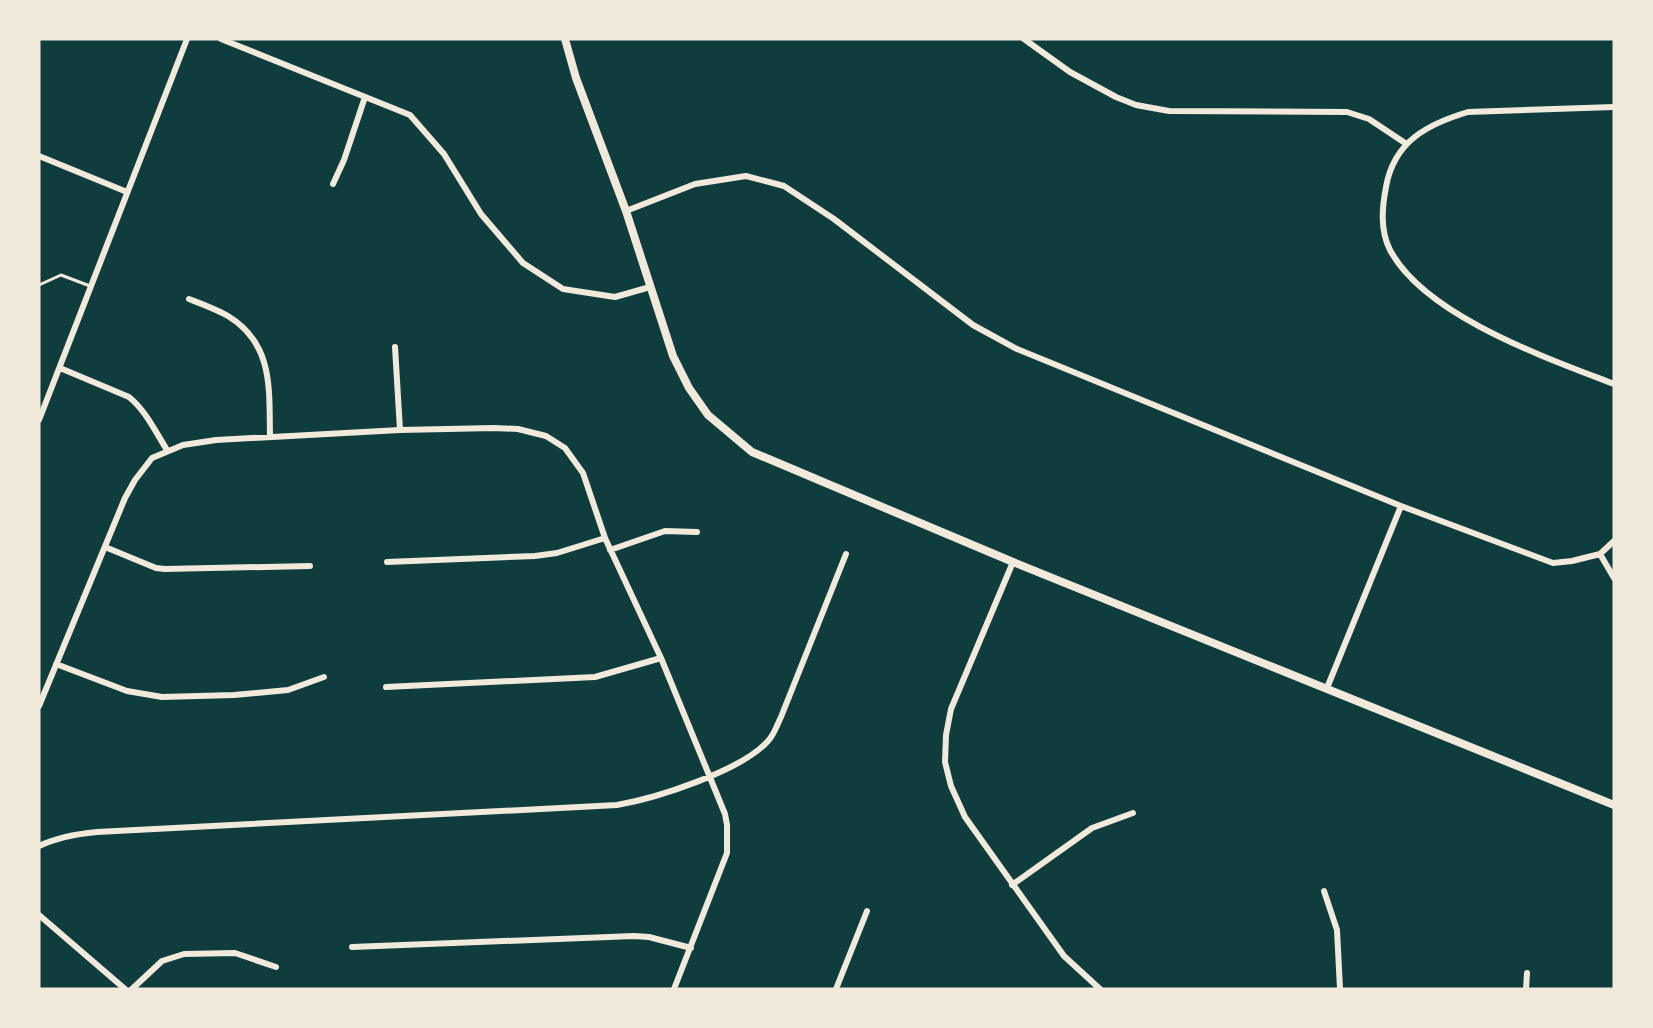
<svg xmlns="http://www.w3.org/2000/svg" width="1653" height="1028" font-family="'Roboto Condensed',sans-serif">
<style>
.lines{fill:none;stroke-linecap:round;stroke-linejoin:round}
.service{stroke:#f1e9da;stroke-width:3}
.minor{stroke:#f1e9da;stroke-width:6}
.tertiary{stroke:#f1e9da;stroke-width:8}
</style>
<rect width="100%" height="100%" fill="#0f3d3e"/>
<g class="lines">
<path class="service" d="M39,285L61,275L90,286"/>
<path class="minor" d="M221,39L410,115L444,154L481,214L523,263L563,289L615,297L650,287
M1024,39L1070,72L1116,97L1136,105L1169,111L1347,112L1369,119L1405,143
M1614,107L1468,112C1428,124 1394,141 1386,187C1382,208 1380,230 1390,250C1425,316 1547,358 1614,384
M39,156L127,192
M333,184L344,160L365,97
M626,211L695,184L746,176L784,186L834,219L973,325L1017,349L1401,506L1553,563L1572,561L1600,554L1614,541
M189,299C202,304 216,309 228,316C274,344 269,390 270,437
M395,347L400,430
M60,368L129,397C146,411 155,431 167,450
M39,420L187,39
M105,547L156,568L165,569L310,566
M610,550L665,531L697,532
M1600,554L1614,578
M387,562L535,556L557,553L605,538
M1013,562L951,709L946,735L945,762L951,786L965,817L1064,956L1100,989
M56,664L127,691L162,697L234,695L288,690L324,677
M386,687L595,677L661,658
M1327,688L1401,506
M39,706L125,498L135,480L152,458L183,445L216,440L400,430L494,428L518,429L546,436L565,448L583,473L605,538L661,658L725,814L727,825V853L674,989
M39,846C58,837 76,834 97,832L617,805C657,798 741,771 768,741C774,735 777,725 781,717L846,554
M1012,885L1092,828L1133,813
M1324,891L1337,930L1340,989
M39,915L125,989
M352,947L634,936L649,937L691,948
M132,989L162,961L184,954L235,953L276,967
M836,989L867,911
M1526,989L1527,973"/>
<path class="tertiary" d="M565,39L576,78L626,211L673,356L689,388L708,415L752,452L1013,562L1614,805"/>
</g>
<rect width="1653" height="1028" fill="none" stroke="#f1e9da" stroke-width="81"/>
</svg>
